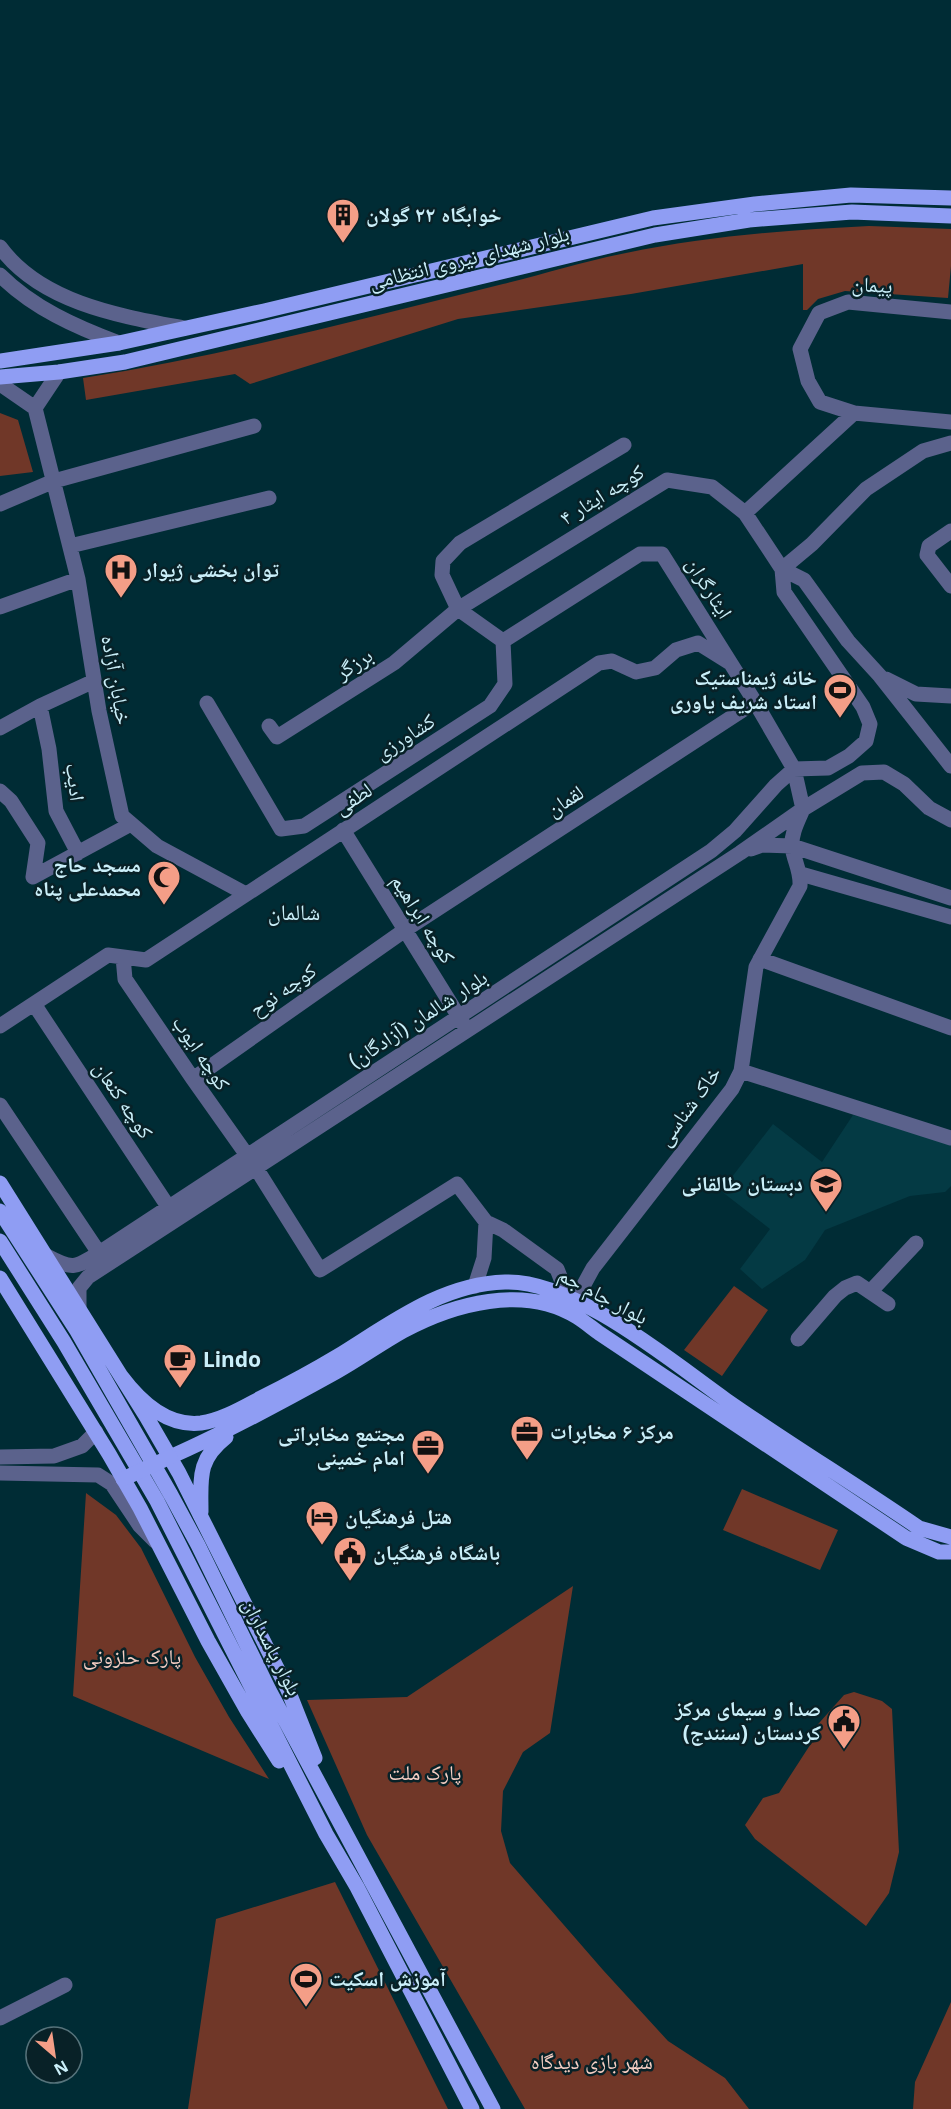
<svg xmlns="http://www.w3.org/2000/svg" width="951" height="2109" font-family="'Noto Sans','Noto Naskh Arabic',sans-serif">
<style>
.built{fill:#043a44}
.green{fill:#703728}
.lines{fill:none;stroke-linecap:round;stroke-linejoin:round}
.minor{stroke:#5b628c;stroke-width:15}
.major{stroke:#8f9df3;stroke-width:15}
.major-bridge{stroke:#8f9df3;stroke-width:15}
.labels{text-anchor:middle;stroke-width:5;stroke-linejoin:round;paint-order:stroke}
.poi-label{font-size:21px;font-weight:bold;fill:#caeff9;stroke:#082127;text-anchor:start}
.street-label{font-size:21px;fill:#caeff9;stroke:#082127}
.park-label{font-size:21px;fill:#f7cfc4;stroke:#082127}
.neighbourhood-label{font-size:22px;fill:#caeff9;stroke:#082127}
</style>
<rect width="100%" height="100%" fill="#002c35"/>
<path class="built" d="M853,1115L951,1141V1186L945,1192L910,1196L825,1230L805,1260L762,1289L740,1269L770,1229L721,1191L773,1124L822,1162Z"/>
<path class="green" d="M869,226L951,229V266L948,298L845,291L818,299L807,310H803V264L631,294L458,319L250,384L235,374L86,400L83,378C225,356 364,318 503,284C544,274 585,261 626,253C706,236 788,230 869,226Z
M0,413L18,420L33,472L0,476Z
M734,1286L768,1310L722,1376L684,1350Z
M742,1489L838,1530L820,1570L723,1530Z
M86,1493L116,1515L141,1548L195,1657L229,1717L269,1779L73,1696Z
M573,1586L550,1733L523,1752L503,1791L501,1831L510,1863L603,1970L668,2041L725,2078L749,2109H525L367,1835L307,1700L407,1697Z
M854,1692L882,1701L892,1709L899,1852L889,1893L866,1926L755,1839L745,1825L763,1798L779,1793L812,1742V1731L844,1695Z
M335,1882L448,2109H188L216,1919Z
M951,2002V2109H913L915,2082Z"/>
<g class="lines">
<path class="minor" d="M0,247C41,303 120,316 184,328
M0,275C33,308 76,327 119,343
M951,312L848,302L819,313L800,349L808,381L820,402L854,413L951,422
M0,384L35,408
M35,408L78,579L99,711L122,816L157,846L246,894
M35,408L59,372
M0,504L54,481L254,426
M745,513L854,413
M951,531L929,546L927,555L951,586
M70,546L269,498
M782,569L804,580L848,641L880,676L951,766
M782,569L812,544L866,489L923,451L951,443
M0,607L78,579
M503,641L640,554H662L755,702L794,769L803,809
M503,641L458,609L442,575L443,561L460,543L624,445
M886,679L916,694L951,696
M207,703L281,829L304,826L490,706L505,684L503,641
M40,706L49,749L56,811L78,853
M0,728L40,706L94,681
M0,791L11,801L38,843L33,877
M343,830L464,1025
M751,849L762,845L792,846L951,898
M801,874L951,917
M33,877L131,824
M123,957L125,979L193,1079L256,1168L320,1270L457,1184L486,1222L503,1230L557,1269L568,1297
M760,959L951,1028
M34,1004L173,1214
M0,1026L108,955L146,960L599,663L612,661L636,672L655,668L676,650L698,643L730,663
M741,1071L951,1138
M193,1079L405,930L755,702
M0,1105L99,1253
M47,1256C73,1270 75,1268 99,1253L711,851L735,831L776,785L794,769L828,768L849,756L866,741L870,724L863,707L784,592L782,569L745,513L712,487L667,480L458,609L394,663L277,737L269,726
M475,1286L484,1258L486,1222
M870,1292L916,1243
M575,1301L593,1268L732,1089L741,1071L756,967L800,886C801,871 794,861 792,847C791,833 798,821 803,809
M79,1307V1288L88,1277L740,853L803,809L862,773L884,772L904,784L929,808L951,820
M798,1339L835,1296L845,1288L857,1283L888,1304
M0,1457L54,1456L82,1446L96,1432
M0,1473L98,1475L112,1484L140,1526L155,1541
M0,2018L65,1985"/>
<path class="major" d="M0,361L119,343L264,311L653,218L755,204L851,195L951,198
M0,377L59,372L125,362L655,235L749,220L852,212L951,216
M0,1183L146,1416L179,1473L288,1690L315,1758
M0,1211L77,1331L171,1495L198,1545L269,1690L493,2109
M0,1241L64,1342L157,1501L326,1834L357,1887L472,2109
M0,1278L109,1454L140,1508L208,1641L248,1712L279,1761
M121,1376C139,1400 167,1427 201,1423C222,1420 242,1408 261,1398C287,1385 313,1371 338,1356C390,1324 441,1284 505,1282C573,1279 671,1361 726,1400C789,1444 855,1484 919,1528L951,1537
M170,1457C227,1432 282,1402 336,1372C359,1359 380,1344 403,1331C453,1304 524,1284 577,1317C585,1322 592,1328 599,1333L906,1538L939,1552H951
M201,1512C201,1478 197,1460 226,1437"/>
<path class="major-bridge" d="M123,1479L170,1457"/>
</g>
<defs>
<g id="building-pin" transform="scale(1.725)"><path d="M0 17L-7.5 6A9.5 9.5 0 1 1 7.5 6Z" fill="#f49e87" stroke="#082127"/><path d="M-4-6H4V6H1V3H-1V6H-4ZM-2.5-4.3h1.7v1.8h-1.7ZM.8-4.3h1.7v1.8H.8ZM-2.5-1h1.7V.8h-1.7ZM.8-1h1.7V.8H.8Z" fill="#111"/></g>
<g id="hospital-pin" transform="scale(1.725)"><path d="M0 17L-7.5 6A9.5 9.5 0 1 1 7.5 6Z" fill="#f49e87" stroke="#082127"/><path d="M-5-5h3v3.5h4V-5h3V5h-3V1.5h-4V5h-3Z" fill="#111"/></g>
<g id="stadium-pin" transform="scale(1.725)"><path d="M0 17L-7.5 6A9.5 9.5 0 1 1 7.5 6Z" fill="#f49e87" stroke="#082127"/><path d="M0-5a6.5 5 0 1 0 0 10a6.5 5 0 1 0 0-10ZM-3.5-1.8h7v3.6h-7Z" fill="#111"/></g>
<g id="mosque-pin" transform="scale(1.725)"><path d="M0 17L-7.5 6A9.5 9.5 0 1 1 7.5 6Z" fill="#f49e87" stroke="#082127"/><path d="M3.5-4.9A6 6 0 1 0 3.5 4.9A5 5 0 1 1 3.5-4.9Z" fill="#111"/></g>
<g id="school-pin" transform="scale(1.725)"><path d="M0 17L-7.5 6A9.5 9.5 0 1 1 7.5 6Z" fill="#f49e87" stroke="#082127"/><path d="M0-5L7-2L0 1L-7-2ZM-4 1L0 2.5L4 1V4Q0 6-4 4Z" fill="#111"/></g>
<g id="cafe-pin" transform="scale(1.725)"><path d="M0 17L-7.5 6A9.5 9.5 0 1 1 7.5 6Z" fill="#f49e87" stroke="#082127"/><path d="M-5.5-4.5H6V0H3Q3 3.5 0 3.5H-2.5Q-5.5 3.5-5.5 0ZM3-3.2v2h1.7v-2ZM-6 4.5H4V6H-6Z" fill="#111"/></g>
<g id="office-pin" transform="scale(1.725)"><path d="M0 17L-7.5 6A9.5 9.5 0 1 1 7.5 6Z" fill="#f49e87" stroke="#082127"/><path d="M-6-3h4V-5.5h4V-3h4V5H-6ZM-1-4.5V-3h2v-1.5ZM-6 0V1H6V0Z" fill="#111"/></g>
<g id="hotel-pin" transform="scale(1.725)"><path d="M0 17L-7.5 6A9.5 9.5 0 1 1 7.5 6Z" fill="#f49e87" stroke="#082127"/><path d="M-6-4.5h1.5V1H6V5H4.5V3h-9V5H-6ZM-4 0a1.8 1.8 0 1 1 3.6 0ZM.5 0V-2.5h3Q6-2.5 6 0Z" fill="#111"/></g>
<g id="civic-pin" transform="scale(1.725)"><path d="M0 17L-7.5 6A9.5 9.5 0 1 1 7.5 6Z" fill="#f49e87" stroke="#082127"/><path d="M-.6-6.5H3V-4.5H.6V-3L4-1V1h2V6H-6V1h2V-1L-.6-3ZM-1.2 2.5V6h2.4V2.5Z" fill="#111"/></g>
</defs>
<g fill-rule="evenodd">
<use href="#building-pin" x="343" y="215"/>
<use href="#hospital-pin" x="121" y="570"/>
<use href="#stadium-pin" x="840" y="690"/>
<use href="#mosque-pin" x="164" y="877"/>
<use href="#school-pin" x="826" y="1184"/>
<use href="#cafe-pin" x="180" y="1360"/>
<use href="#office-pin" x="527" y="1432"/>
<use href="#office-pin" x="428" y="1446"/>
<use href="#hotel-pin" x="322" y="1517"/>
<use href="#civic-pin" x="350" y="1553"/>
<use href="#civic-pin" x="844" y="1721"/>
<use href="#stadium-pin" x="306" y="1979"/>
</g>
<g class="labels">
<g class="poi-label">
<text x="366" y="222">خوابگاه ۲۲ گولان</text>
<text x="144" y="577">توان بخشی ژیوار</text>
<text x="817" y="685" text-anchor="end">خانه ژیمناستیک<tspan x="817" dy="24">استاد شریف یاوری</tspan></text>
<text x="141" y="872" text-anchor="end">مسجد حاج<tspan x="141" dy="24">محمدعلی پناه</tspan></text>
<text x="803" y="1191" text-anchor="end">دبستان طالقانی</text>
<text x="203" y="1367">Lindo</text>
<text x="550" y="1439">مرکز ۶ مخابرات</text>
<text x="405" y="1441" text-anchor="end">مجتمع مخابراتی<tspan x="405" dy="24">امام خمینی</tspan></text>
<text x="345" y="1524">هتل فرهنگیان</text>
<text x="373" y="1560">باشگاه فرهنگیان</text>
<text x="821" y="1716" text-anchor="end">صدا و سیمای مرکز<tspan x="821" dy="24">کردستان (سنندج)</tspan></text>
<text x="329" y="1986">آموزش اسکیت</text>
</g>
<g class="street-label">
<text transform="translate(469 258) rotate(-14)" y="7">بلوار شهدای نیروی انتظامی</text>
<text transform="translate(872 285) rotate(3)" y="7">پیمان</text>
<text transform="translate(602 495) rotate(-32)" y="7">کوچه ایثار ۴</text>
<text transform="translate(709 588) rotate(58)" y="7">ایثارگران</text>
<text transform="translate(354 664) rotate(-33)" y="7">برزگر</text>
<text transform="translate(116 680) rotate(80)" y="7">خیابان آزاده</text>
<text transform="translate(405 737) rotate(-33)" y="7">کشاورزی</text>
<text transform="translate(75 782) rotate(83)" y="7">ادیب</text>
<text transform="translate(353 799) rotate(-33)" y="7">لطفی</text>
<text transform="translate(565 801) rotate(-33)" y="7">لقمان</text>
<text transform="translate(423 919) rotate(58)" y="7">کوچه ابراهیم</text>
<text transform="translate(283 990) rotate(-35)" y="7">کوچه نوح</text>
<text transform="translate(418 1019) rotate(-33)" y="7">بلوار شالمان (آزادگان)</text>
<text transform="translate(201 1053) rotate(56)" y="7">کوچه ایوب</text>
<text transform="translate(123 1100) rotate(56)" y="7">کوچه کنعان</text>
<text transform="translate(689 1106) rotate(-54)" y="7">خاک شناسی</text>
<text transform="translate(603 1296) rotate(28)" y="7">بلوار جام جم</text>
<text transform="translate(272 1647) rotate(63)" y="7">بلوار پاسداران</text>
</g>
<g class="park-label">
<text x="132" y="1664">پارک حلزونی</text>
<text x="425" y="1780">پارک ملت</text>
<text x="592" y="2069">شهر بازی دیدگاه</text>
</g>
<g class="neighbourhood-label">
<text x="294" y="920">شالمان</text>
</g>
</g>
<g transform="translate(54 2055) rotate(151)"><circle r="28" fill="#082127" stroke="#56737b" stroke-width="1.5"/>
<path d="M0-4.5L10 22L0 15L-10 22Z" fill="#f49e87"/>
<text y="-9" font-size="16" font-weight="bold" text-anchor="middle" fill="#caeff9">N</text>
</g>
</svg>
